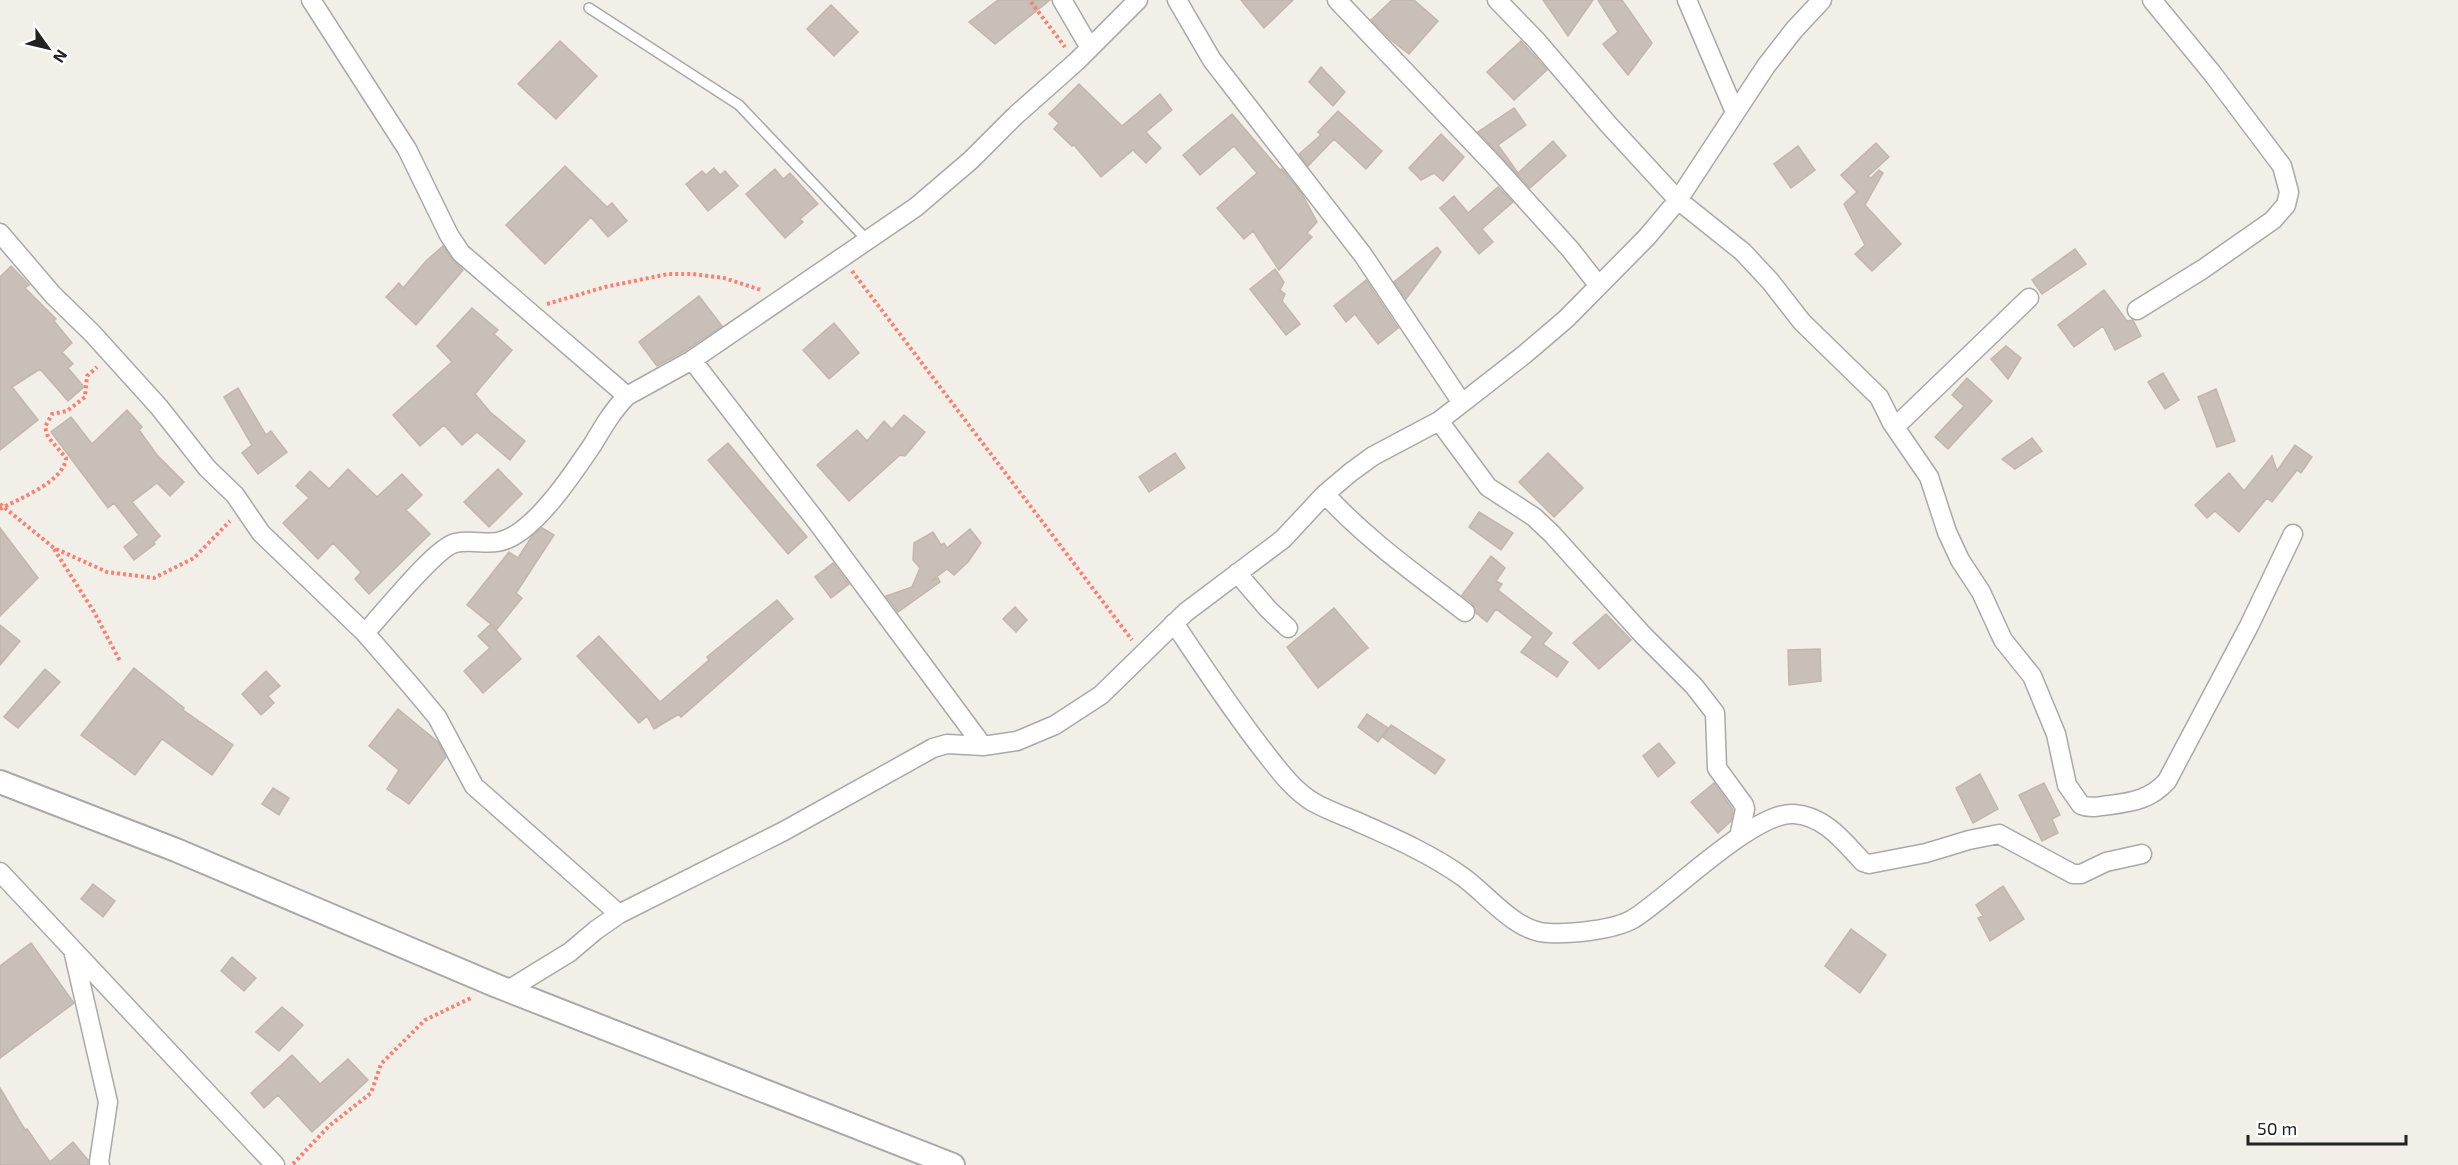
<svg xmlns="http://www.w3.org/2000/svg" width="2458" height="1165" font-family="'Exo 2',sans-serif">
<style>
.building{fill:#c7bfb8;stroke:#c4b6ab;stroke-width:1.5}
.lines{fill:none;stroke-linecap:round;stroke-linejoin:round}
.service-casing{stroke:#a9a9a9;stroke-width:12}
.minor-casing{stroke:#a9a9a9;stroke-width:21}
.tertiary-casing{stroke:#a9a9a9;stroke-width:26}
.path{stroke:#fa8072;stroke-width:4;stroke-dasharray:3 3;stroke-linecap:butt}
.service{stroke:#fff;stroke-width:9}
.minor{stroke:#fff;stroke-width:18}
.tertiary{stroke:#fff;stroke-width:22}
</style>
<rect width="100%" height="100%" fill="#f2efe9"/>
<path class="building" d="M998,0H1050L995,44L969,22Z
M1241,0H1293L1264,28Z
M1392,0H1414L1438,21L1409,54L1391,40L1371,20Z
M1543,0H1593L1568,36Z
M1598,0H1622L1652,43L1628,75L1603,44L1618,32Z
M831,5L858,32L834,56L807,29Z
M560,41L597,76L556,119L518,84Z
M1521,41L1547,70L1514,100L1487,72Z
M1321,67L1345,92L1333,106L1309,82Z
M1079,84L1122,126L1160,94L1172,110L1146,132L1161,148L1146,163L1133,150L1101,177L1074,145L1072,146L1054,129L1059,123L1049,114Z
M1514,108L1526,125L1498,145L1518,173L1553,141L1566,156L1530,188L1478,132Z
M1338,111L1382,151L1366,169L1334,139L1308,166L1299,154L1321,135L1318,132Z
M1232,114L1280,170L1282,169L1302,194L1317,222L1307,233L1312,237L1279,270L1253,231L1244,239L1217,208L1257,173L1234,146L1200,175L1183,155Z
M1441,134L1464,157L1443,181L1434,173L1421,180L1409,168Z
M1876,143L1889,157L1868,176L1871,178L1879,170L1883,173L1865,205L1901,244L1872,271L1855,254L1865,245L1844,204L1857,192L1841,175Z
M1798,146L1815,170L1791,188L1774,164Z
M565,166L607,207L612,203L627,221L608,237L591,217L545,264L506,225Z
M714,168L720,175L725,171L738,186L708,211L686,184L702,171L706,175Z
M775,169L783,179L790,173L818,204L800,219L803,222L785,238L746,194Z
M1498,187L1513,202L1482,229L1493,242L1479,254L1440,208L1454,196L1468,213Z
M443,246L452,259L463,270L416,325L386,297L399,283L403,288L426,261Z
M1437,247L1441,252L1406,299L1394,282Z
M2075,249L2086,264L2042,294L2032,280Z
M11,266L29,285L25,288L56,319L54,321L72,343L62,352L73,364L68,368L84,387L68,401L40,369L12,387L38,420L0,450V277Z
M1275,269L1284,282L1280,290L1285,294L1282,301L1300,324L1286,335L1250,289Z
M1366,280L1398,328L1378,344L1355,314L1346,322L1334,306Z
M2104,290L2127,321L2133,320L2141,336L2115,350L2103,326L2074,347L2058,325Z
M699,296L722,326L686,350L657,366L639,342Z
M472,308L498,330L494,334L512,350L475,394L490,412L525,441L510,460L477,432L462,445L444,425L420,446L393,415L452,362L437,346Z
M834,323L859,353L829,379L803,350Z
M2006,346L2021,358L2008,379L1991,359Z
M2163,373L2179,400L2165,409L2148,382Z
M1967,378L1992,401L1948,449L1935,437L1964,406L1952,395Z
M238,388L266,435L271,431L287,452L258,474L242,453L252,445L224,397Z
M2216,389L2235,441L2217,447L2198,397Z
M127,410L142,427L139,430L157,455L184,482L170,496L157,483L132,502L160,536L154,542L155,544L134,560L124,547L139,535L114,503L108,508L51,432L71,417L92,444Z
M904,415L925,432L905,456L900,455L849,501L817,465L857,430L867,441L884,421L892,429Z
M2032,438L2042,451L2015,469L2002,459Z
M728,443L807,537L788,554L708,460Z
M2295,445L2312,457L2301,473L2297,470L2272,502L2267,498L2239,532L2215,511L2207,518L2195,505L2229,473L2244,491L2272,456L2277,471Z
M1175,453L1185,468L1149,492L1139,477Z
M1548,453L1583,488L1554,517L1519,482Z
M348,469L377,497L402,474L422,495L406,510L430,534L369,594L355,579L361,572L333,543L318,559L283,523L309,498L296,486L310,471L329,489Z
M498,469L522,494L489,527L464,502Z
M1479,512L1513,533L1501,550L1469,527Z
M0,528L38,578L0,616Z
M542,528L554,535L516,593L522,598L497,629L467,605L509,552L518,558L532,536Z
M970,529L981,543L968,562L954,575L947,569L931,581L938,578L940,582L898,612L886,596L912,587L920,568L913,560L914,543L933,532L941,545L944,543L947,548Z
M1491,556L1505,568L1496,581L1502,584L1498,590L1552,633L1543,644L1568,662L1557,677L1521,652L1533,637L1496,609L1487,622L1476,613L1472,603L1462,595Z
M833,563L849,584L831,598L815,577Z
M777,600L793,619L681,717L679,714L654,729L647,716L639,723L577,656L599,636L660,702L709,660L707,657Z
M1015,607L1027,620L1016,632L1003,619Z
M1334,608L1368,648L1318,688L1287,647Z
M1606,614L1631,640L1599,669L1573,643Z
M491,624L521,659L483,693L464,671L490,648L478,636Z
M0,625L20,641L0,665Z
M1820,649L1821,681L1789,685L1788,650Z
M134,668L184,708L183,710L233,745L212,775L162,739L135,775L81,735Z
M45,669L60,682L18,728L4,717Z
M266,671L280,686L268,696L274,703L261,715L242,694Z
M398,709L438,742L446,757L409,804L387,789L399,770L369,746Z
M1367,714L1388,728L1378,742L1358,727Z
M1391,725L1445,760L1435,774L1383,737Z
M1659,743L1675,763L1658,777L1643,756Z
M1980,774L1998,809L1973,823L1956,788Z
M1714,783L1733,810L1731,821L1718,833L1691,802Z
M2044,783L2060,815L2052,819L2058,833L2042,841L2019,795Z
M273,788L289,798L279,815L262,804Z
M93,884L115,901L103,917L81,899Z
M2003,886L2024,919L1990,941L1978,918L1983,916L1976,905Z
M1851,929L1886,955L1860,993L1825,966Z
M31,943L74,1003L0,1058V966Z
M232,957L256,978L244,991L221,971Z
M282,1007L303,1025L279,1051L256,1032Z
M292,1055L320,1084L348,1059L368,1080L312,1132L278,1095L264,1108L251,1093Z
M0,1088L25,1130L27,1129L50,1162L73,1142L88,1160V1165H0Z"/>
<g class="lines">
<g class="service-casing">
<path id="service" d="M589,8L739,105L867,240"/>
</g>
<g class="minor-casing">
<path id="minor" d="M311,0L407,149L449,235L461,253L627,396
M1062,0L1090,48
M1177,0L1212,60L1363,255L1462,403
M1337,0L1495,166L1570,249L1599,286
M1497,0L1536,40L1608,124L1678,200L1743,252L1770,281L1802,322L1879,397L1892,423L1929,477L1947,532L1960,560L1981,592L2003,640L2032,676L2056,734L2067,785L2081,805C2090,809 2100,806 2110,805C2133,802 2151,799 2167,781L2249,626L2293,534
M1687,0L1735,112
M0,233L53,295L92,333L159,407L207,468L235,495L261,533L365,633L412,687L437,717L474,786L619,914
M2137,310L2203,269L2273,220L2286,205L2289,192L2282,166L2212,73L2152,0
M692,360L817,522L983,746
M1439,421L1488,487L1534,517L1552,534L1643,635L1694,686L1715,713L1717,768L1744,805L1745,809L1739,837
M1895,427L2029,298
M1325,494C1367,540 1416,574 1465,612
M1237,573L1268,609L1288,628
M1174,623C1203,666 1231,709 1263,750C1278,769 1292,789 1313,802C1327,810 1344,816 1358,822C1394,838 1431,854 1463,877C1487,894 1516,933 1549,933C1571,934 1614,930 1633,919C1670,896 1754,811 1794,814C1825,816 1844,842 1863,862L1869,864L1926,853L1969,840L1999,834L2073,874H2081L2106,862L2142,854
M365,633C382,615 435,548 455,543C481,538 494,551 521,531C548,511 574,472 593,444C603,427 613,410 627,396L692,360L916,207L971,160L1015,116L1077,61L1138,0
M0,872L275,1165
M73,950L108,1102L99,1162L100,1165
M508,990L570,952L596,930L619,914L784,831L933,748L947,744L983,746L1017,741L1055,725L1101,695L1186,612L1283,539L1325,494L1351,472L1373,456L1439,421L1525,354L1566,319L1647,237L1678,200L1766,66L1794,30L1822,0"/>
</g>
<g class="tertiary-casing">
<path id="tertiary" d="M0,782L176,850L497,986L953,1165"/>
</g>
<path class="path" d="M1031,2L1065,47
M852,271L1132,640
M547,304L605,287L668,274H693L724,278L761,290
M0,504L54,548L107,572L154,578L194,558L230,521
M0,509C18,499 64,482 66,458L48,437L45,427L52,414L67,411L85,397L87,376L97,367
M54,549L94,612L120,661
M293,1164L329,1126L371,1093L381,1064L425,1020L471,998"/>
<use href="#service" class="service"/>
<use href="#minor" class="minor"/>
<use href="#tertiary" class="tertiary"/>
</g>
<g transform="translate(48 48) rotate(124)" stroke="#ffffff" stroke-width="4.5" paint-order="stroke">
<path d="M0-4.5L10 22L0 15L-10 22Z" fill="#222222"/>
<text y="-9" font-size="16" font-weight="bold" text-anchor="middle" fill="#222222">N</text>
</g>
<path d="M2248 1135v9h158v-9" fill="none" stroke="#222222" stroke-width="3"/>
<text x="2257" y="1135" font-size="18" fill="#222222" stroke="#ffffff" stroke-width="4.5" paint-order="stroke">50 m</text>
</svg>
